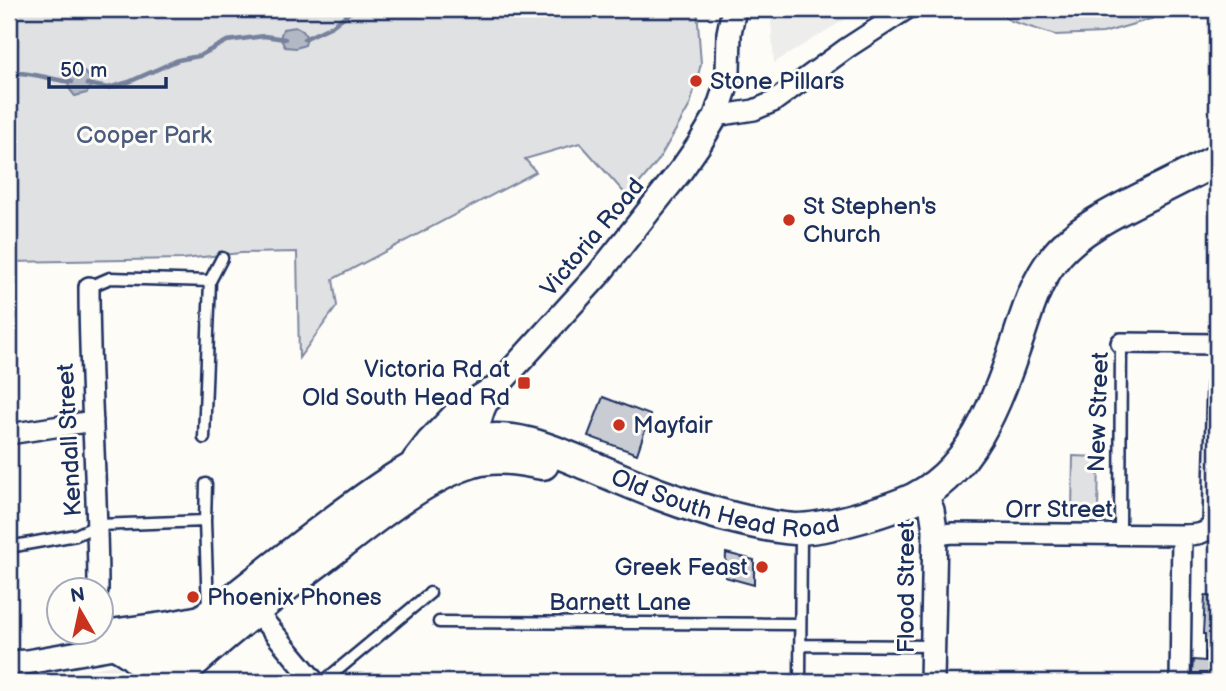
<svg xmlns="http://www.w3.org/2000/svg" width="1226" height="691" font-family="'Balsamiq Sans',sans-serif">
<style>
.built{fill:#edeeec}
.green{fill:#e0e1e3;stroke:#7e88a0;stroke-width:2}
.water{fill:#b3b8c5;stroke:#76819c;stroke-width:2}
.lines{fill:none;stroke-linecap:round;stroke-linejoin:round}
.stream{stroke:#76819c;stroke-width:4.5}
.building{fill:#c9ccd3;stroke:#1b2f5e;stroke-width:2}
.service-casing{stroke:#1b2f5e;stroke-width:15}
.minor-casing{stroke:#1b2f5e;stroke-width:24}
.tertiary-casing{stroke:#1b2f5e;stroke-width:28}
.primary-casing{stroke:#1b2f5e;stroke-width:35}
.service{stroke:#fdfcf7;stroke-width:10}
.minor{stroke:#fdfcf7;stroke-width:19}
.tertiary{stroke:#fdfcf7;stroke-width:23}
.primary{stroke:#fdfcf7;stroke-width:30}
.poi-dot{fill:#c8321e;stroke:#fdfcf7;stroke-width:2.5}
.labels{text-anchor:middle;stroke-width:6;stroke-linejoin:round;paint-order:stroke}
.poi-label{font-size:24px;fill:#1b2f5e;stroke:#fdfcf7;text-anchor:start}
.park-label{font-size:24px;fill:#4c5c7f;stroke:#fdfcf7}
.street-label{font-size:24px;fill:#1b2f5e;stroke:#fdfcf7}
</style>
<rect width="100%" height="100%" fill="#fdfcf7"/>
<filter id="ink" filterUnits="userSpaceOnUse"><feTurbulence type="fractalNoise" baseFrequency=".0143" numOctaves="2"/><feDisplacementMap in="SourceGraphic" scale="14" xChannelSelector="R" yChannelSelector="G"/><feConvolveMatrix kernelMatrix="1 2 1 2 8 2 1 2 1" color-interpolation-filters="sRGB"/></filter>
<g filter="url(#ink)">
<path class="built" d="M770,9H862L774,63Z
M113,665L119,668L125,682H44L53,676Z"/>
<path class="green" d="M9,9H697L701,64L690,105L658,161L628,197L580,143L525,159L536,172L333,279L337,306L299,358L297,252L241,253L183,259L9,262Z
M992,9H1166L1151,19L1103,33L1055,35L1011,21Z
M1073,456L1099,457L1098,512H1072Z"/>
<path class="water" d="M296,27L303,31L307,38L305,45L296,48L285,47L280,38L283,29Z
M83,71L89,77L92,85L87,93L75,96L68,87L71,75Z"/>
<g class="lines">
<path class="stream" d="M379,9L390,14H418
M304,39L332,26L354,9
M9,73C30,71 51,80 72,82
M87,84L108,88L129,82L178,60L199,56L227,41L264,36L285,39"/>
</g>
<path class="building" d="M603,397L650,415L637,454L588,436Z
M726,553L754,560V585L725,577Z
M1205,596L1217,597V673H1192L1193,660L1205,661V634H1203Z"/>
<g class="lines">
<g class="service-casing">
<path id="service" d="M89,287L110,278L210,281
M204,438L210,281L222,258
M206,484L205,521L208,610
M1120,534L1121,343
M9,547L76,535L98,525L205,521
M439,622L800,624
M800,645L933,646
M323,682L430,593
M800,682L801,532"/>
</g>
<g class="minor-casing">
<path id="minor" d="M716,116L754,110L773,102L847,48L907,9
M89,287C89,388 98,489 98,590
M1121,343L1217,344
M9,434L93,421
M935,535L953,533L1182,535C1195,535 1207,535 1213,523L1217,384
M255,610L315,682
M1180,682L1182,535"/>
</g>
<g class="tertiary-casing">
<path id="tertiary" d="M474,455C474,433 479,415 489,395L598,275L682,169L700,143L716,116L726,86L728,72L729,33L734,9
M925,493L932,510L935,530L932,682
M108,632L168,624L208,616
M9,663L27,662L119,646L193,640"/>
</g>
<g class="primary-casing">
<g id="primary">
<path d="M417,462L431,444L461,413L489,395"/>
<path d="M119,646C137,656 142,662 150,680"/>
<path id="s1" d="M148,682L208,616L220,610C257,580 295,551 333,522C376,490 420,457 473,442C514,431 556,452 593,467C639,487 685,506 734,518C754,523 775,528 795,529C825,529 876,514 904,503C971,477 997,401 1018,339C1027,312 1035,283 1053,260C1076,229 1122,208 1156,191C1177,181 1197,170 1217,160"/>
<path d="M172,682C222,634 278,592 333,550C373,519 425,476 473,462C495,455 521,460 543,464"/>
</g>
</g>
<use href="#service" class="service"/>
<use href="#minor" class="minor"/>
<use href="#tertiary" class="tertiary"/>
<use href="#primary" class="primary"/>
</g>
</g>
<g class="poi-dot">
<circle cx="696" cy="81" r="7"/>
<circle cx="789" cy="220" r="7"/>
<rect x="517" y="376" width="14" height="14" rx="3.5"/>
<circle cx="619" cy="425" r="7"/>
<circle cx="762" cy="567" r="7"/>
<circle cx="193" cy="597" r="7"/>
</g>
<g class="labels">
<g class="poi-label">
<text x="710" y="89">Stone Pillars</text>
<text x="803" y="214">St Stephen's<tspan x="803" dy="28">Church</tspan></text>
<text x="510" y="377" text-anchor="end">Victoria Rd at<tspan x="510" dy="28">Old South Head Rd</tspan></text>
<text x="633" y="433">Mayfair</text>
<text x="748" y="575" text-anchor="end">Greek Feast</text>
<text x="207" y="605">Phoenix Phones</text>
</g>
<g class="park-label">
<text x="144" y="143">Cooper Park</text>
</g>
<g class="street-label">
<text transform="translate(592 237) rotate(-50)" y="8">Victoria Road</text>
<text transform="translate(1098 412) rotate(-88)" y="8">New Street</text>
<text transform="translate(69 440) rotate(-93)" y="8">Kendall Street</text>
<text dy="8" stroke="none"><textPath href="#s1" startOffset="672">Old South Head Road</textPath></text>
<text x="1059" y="517">Orr Street</text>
<text transform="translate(906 587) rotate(-90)" y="8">Flood Street</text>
<text x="620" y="610">Barnett Lane</text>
</g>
</g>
<rect width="1226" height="691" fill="none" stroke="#fdfcf7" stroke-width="35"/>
<rect x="18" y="18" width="1191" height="656" fill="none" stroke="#1b2f5e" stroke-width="2.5" filter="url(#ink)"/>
<g transform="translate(80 611) rotate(351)"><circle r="33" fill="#fdfcf7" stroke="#a3aaba" stroke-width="2"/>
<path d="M0-5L12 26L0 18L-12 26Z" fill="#c8321e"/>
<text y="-10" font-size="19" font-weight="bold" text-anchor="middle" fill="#1b2f5e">N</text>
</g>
<path d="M49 77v10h117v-10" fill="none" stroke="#1b2f5e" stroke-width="3.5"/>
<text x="60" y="77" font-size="21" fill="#1b2f5e" stroke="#fdfcf7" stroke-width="5" paint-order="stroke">50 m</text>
</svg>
